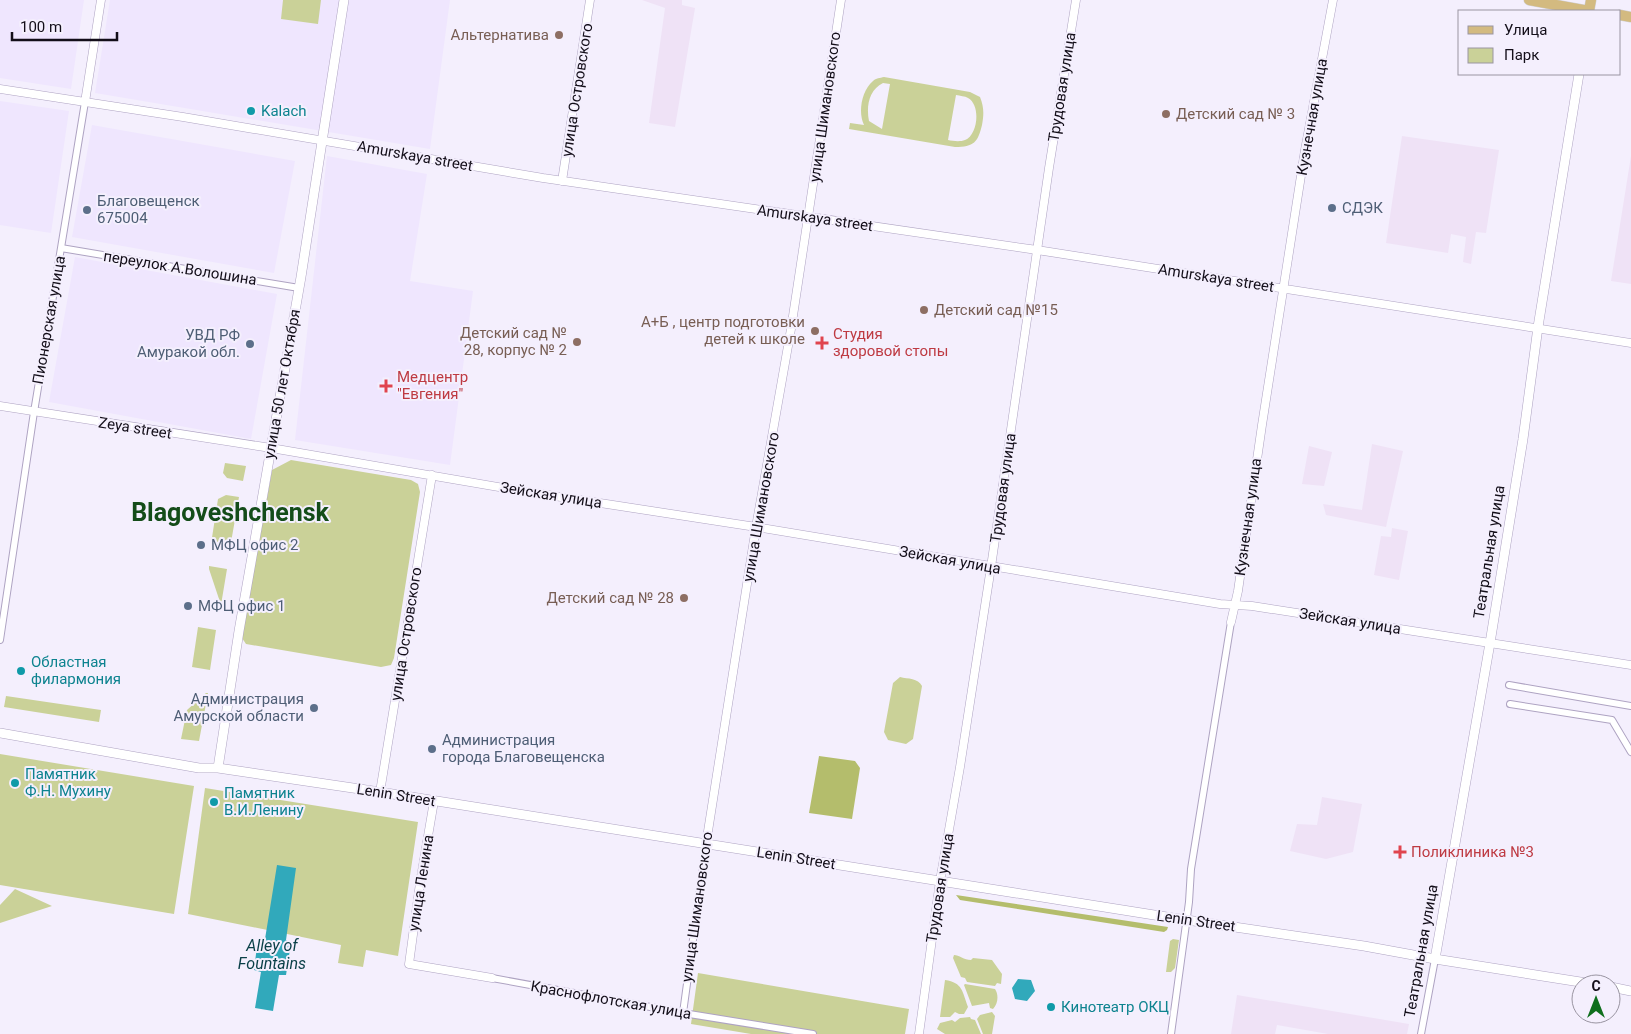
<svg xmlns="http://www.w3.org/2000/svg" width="1631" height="1034" font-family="Roboto,sans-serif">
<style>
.built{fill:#efe6fe}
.industrial{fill:#efe2f6}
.green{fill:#cad198;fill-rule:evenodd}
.forest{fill:#b4bd6c}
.water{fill:#31a9bb}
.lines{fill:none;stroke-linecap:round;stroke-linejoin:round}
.minor-casing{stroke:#aea3c2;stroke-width:8}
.tertiary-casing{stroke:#aea3c2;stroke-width:9}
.secondary-casing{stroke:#aea3c2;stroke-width:10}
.primary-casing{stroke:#d0cfd1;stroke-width:11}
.minor{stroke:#fff;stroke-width:6}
.tertiary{stroke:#fff;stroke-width:8}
.secondary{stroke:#fff;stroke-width:9}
.primary{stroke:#d3ba80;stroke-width:10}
.education-dot{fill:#8d6e63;stroke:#f4effd;stroke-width:2}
.culture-dot{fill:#0f9aa8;stroke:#f4effd;stroke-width:2}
.service-dot{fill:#5c6f8a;stroke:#f4effd;stroke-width:2}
.health-dot{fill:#e0444e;stroke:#f4effd;stroke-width:2}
.labels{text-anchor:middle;stroke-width:4;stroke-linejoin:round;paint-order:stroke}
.education-label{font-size:15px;fill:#785e54;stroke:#f4effd;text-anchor:end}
.street-label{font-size:15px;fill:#130e19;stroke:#f4effd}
.culture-label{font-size:15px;fill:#0d838f;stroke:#f4effd;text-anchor:start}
.service-label{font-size:15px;fill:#4e5e75;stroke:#f4effd;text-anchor:start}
.health-label{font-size:15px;fill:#be3a42;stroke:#f4effd;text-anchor:start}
.water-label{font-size:16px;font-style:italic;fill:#093f47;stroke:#f4effd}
.town-label{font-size:25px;font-weight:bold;fill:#144c19;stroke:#f4effd}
</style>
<rect width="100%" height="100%" fill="#f4effd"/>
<path class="built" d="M0,0H84L71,89L0,78Z
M110,0H450L430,149L95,93Z
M0,101L69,111L51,233L0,225Z
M92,125L295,161L274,273L72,237Z
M327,156L427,174L410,281L473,291L450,465L295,440Z
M75,257L277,294L251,439L49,402Z"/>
<path class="industrial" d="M642,0H682V5L695,8L675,127L649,123L665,8Z
M1402,136L1499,150L1486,233L1476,232L1471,264L1463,262L1466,237L1451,234L1448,253L1386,243Z
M1631,156V284L1611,281Z
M1372,444L1403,451L1386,527L1326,515L1323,504L1362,510Z
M1309,446L1332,452L1324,486L1302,484Z
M1392,528L1408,531L1399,580L1374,575L1381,536L1391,537Z
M1322,797L1362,804L1353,852L1326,859L1290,851L1297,824L1317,825Z
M1237,995L1409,1024L1407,1034H1328L1277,1025L1275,1034H1231Z"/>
<path class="green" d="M283,0H321L318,24L281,19Z
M884,77L970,92L980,97C984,107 984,114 982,125C978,142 974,147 955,147L849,129L850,123L864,125C858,113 861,91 873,81C876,78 880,78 884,77ZM883,83L890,84L882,129L869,121C866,106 869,90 883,83ZM956,95C960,96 965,96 968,98C981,105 978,135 965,140C960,142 953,141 948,140Z
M291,460L411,480L418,484L420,492L394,658L391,665L381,667L246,644L242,638L272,470Z
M225,463L246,466L243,481L227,478L223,473Z
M226,495L239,497L230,548L211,544L218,499Z
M209,566L227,569L221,605L209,569Z
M198,627L216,630L210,670L192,667Z
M900,677C908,679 918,678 922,686L913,739L906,744L888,740L884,732L893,683Z
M206,693H208L199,741L181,739L187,710Z
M6,696L101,710L99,722L4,707Z
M0,754L194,786L174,914L0,885Z
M205,788L418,822L398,956L366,950L363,967L338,963L341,945L188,914Z
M15,889L52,906L0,923V905Z
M1173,939L1179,940L1175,968L1171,972H1166L1170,941Z
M954,955C959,955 964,960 971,960L973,958L992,960L1002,974L1001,984L997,983L995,986L967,982L965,978L961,977L953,958Z
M698,973L909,1009L905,1034H751L691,1024Z
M945,980C963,983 962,991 968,1007L964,1014H959L955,1012L950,1017H940Z
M965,984L995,989C999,995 998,1004 993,1009L990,1008L989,1003L972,1006L964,985Z
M992,1012L995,1016L992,1034H983L977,1019L980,1015Z
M970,1017L971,1019L975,1020L981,1034H945L937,1029L940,1023L952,1020L955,1022L960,1018Z"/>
<path class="forest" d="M819,756L855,761L860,768L852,819L809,813Z
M956,895L1168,927L1167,930L1164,932L960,900Z"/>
<path class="water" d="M277,865L296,868L286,940L291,943L286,975H279L273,1011L255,1008L261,972L254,970L258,938L265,939Z
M1018,979L1031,980L1035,991L1027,1001L1015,999L1012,988Z"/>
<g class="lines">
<g class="minor-casing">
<path id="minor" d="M61,248L299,288
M0,640L34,412L85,102
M1509,685L1631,706
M1510,704L1612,720L1631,752
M492,978L683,1013L813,1034
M683,1013L706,844
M1171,1034L1189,902L1191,869L1231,622
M1421,1034L1435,959"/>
</g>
<g class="tertiary-casing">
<path id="tertiary" d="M0,89L183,117L543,178L1037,250L1631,343
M85,102L101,0
M562,181L590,0
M0,406L271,448L522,491L756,527L1220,604L1252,606L1631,665
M1231,622L1238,591L1262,425L1305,150L1333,0
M380,792L432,475
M434,801L420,883L409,964L492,978
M706,844L756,527L791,329L841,0
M919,1034L940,881L960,767L991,567L1049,168L1076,0"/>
</g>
<g class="secondary-casing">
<path id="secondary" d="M0,733L199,768H218L380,792L1173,918L1364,946L1435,959L1593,984
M218,768L239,631L301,277L344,0
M1435,959L1490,643L1523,439L1538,327L1579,74
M1611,987L1631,991"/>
</g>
<g class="primary-casing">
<path id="primary" d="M1529,0L1589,11
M1589,11L1591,0
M1620,15L1631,17"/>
</g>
<use href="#minor" class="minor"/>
<use href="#tertiary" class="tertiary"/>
<use href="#secondary" class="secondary"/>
<use href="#primary" class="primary"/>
</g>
<g class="education-dot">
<circle cx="559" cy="35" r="5"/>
<circle cx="1166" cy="114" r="5"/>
<circle cx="924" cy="310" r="5"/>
<circle cx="815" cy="331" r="5"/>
<circle cx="577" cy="342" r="5"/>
<circle cx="684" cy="598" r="5"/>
</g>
<g class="culture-dot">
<circle cx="251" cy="111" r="5"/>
<circle cx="21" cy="671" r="5"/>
<circle cx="15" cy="783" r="5"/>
<circle cx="214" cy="802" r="5"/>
<circle cx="1051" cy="1007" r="5"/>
</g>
<g class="service-dot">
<circle cx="1332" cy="208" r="5"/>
<circle cx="87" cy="210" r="5"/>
<circle cx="250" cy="344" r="5"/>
<circle cx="201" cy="545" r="5"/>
<circle cx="188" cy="606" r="5"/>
<circle cx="314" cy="708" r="5"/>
<circle cx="432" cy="749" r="5"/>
</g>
<g class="health-dot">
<path d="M819.5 335.5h5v5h5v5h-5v5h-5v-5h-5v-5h5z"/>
<path d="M383.5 378.5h5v5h5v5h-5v5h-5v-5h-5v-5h5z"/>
<path d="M1397.5 844.5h5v5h5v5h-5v5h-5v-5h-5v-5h5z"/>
</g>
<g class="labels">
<g class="education-label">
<text x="549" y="40">Альтернатива</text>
<text x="1176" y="119" text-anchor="start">Детский сад № 3</text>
<text x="934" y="315" text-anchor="start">Детский сад №15</text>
<text x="805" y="327">А+Б , центр подготовки<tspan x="805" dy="17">детей к школе</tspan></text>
<text x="567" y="338">Детский сад №<tspan x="567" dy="17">28, корпус № 2</tspan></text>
<text x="674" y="603">Детский сад № 28</text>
</g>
<g class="street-label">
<text transform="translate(1062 87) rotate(-81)" y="5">Трудовая улица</text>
<text transform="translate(577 90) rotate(-81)" y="5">улица Островского</text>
<text transform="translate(825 107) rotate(-82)" y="5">улица Шимановского</text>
<text transform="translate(1312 117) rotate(-80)" y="5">Кузнечная улица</text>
<text transform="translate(415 156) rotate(10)" y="5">Amurskaya street</text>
<text transform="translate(815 218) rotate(8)" y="5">Amurskaya street</text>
<text transform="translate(180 268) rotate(9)" y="5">переулок А.Волошина</text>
<text transform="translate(1216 278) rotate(9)" y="5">Amurskaya street</text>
<text transform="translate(49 320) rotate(-80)" y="5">Пионерская улица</text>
<text transform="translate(282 384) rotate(-80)" y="5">улица 50 лет Октября</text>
<text transform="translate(135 428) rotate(9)" y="5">Zeya street</text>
<text transform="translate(1003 488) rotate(-82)" y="5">Трудовая улица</text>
<text transform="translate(551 495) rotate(9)" y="5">Зейская улица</text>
<text transform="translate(761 507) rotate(-80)" y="5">улица Шимановского</text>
<text transform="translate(1248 517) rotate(-82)" y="5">Кузнечная улица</text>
<text transform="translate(1489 552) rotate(-81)" y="5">Театральная улица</text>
<text transform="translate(950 560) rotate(10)" y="5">Зейская улица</text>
<text transform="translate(1350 621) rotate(9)" y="5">Зейская улица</text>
<text transform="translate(406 634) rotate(-81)" y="5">улица Островского</text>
<text transform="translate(396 795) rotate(9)" y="5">Lenin Street</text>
<text transform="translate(796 858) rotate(9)" y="5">Lenin Street</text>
<text transform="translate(421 883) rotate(-81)" y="5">улица Ленина</text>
<text transform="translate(940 888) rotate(-81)" y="5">Трудовая улица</text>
<text transform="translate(697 907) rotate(-82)" y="5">улица Шимановского</text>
<text transform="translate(1196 921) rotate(8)" y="5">Lenin Street</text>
<text transform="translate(1421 951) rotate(-80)" y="5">Театральная улица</text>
<text transform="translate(611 1000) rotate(10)" y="5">Краснофлотская улица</text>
</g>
<g class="culture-label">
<text x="261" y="116">Kalach</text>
<text x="31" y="667">Областная<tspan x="31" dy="17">филармония</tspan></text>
<text x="25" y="779">Памятник<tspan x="25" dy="17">Ф.Н. Мухину</tspan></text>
<text x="224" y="798">Памятник<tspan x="224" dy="17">В.И.Ленину</tspan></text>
<text x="1061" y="1012">Кинотеатр ОКЦ</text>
</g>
<g class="service-label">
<text x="97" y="206">Благовещенск<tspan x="97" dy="17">675004</tspan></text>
<text x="1342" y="213">СДЭК</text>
<text x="240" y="340" text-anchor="end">УВД РФ<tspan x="240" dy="17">Амуракой обл.</tspan></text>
<text x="211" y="550">МФЦ офис 2</text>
<text x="198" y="611">МФЦ офис 1</text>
<text x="304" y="704" text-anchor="end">Администрация<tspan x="304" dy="17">Амурской области</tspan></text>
<text x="442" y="745">Администрация<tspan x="442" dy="17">города Благовещенска</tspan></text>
</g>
<g class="health-label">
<text x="833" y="339">Студия<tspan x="833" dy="17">здоровой стопы</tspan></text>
<text x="397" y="382">Медцентр<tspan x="397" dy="17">"Евгения"</tspan></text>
<text x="1411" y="857">Поликлиника №3</text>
</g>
<g class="water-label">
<text x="272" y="951">Alley of<tspan x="272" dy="18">Fountains</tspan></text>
</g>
<g class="town-label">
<text x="230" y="521">Blagoveshchensk</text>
</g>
</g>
<rect x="1458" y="10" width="162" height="65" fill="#f4effd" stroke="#9a95a2"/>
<rect x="1468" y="26" width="25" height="8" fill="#d3ba80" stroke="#9a95a2"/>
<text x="1504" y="35" font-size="15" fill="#130e19">Улица</text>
<rect x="1468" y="48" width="25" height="15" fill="#cad198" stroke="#9a95a2"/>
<text x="1504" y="60" font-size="15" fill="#130e19">Парк</text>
<g transform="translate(1596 999)"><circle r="24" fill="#f4effd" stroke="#9a95a2"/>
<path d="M0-4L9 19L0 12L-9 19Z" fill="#0f6f1d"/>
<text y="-8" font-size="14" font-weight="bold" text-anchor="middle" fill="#130e19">С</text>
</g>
<path d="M12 32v8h105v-8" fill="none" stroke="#130e19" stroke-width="2.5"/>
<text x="20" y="32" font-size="15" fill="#130e19" stroke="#f4effd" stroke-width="4" paint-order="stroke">100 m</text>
</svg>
